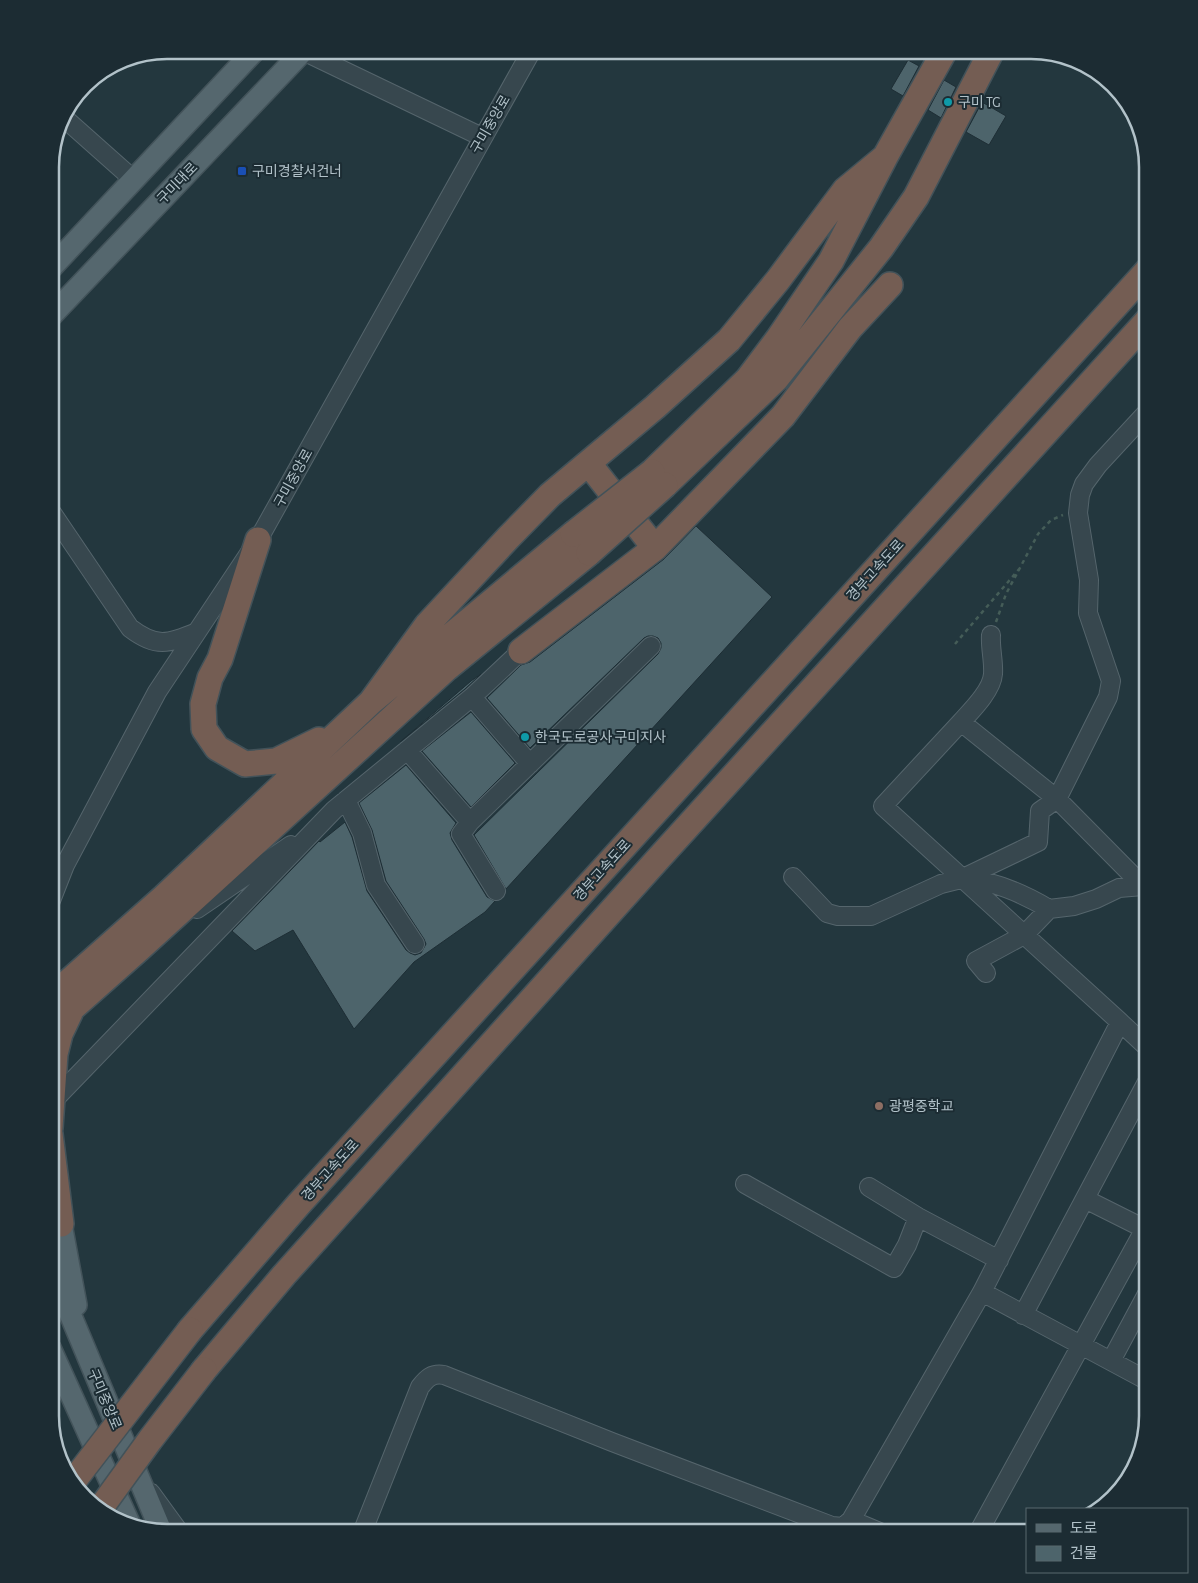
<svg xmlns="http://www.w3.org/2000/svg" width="1198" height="1583" font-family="'Alegreya Sans','Noto Sans KR',sans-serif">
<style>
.building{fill:#4d646b;stroke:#1e2e35}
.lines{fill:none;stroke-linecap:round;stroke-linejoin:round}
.minor-casing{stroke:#55656c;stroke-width:20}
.major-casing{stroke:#43535a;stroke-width:24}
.highway-casing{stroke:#425259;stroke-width:28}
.path{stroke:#455d58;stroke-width:2.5;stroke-dasharray:4 4;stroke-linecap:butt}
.minor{stroke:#37474e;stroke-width:18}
.major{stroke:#55676e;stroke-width:21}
.highway{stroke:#745d53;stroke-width:25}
.highway-bridge-casing{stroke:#425259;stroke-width:28;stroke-linecap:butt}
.highway-bridge{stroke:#745d53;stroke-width:25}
.culture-dot{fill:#0f9aa8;stroke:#1c2c33;stroke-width:2}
.transit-dot{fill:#1a4fb4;stroke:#1c2c33;stroke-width:2}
.education-dot{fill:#8d6e63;stroke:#1c2c33;stroke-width:2}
.labels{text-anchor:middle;stroke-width:4;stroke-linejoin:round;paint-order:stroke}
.poi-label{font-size:14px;fill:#b2c2c9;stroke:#1c2c33;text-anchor:start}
.street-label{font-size:14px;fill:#b2c2c9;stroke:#1c2c33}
.rim{fill:none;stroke:#b2c2c9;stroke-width:2.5}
</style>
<rect width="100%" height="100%" fill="#23373e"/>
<path class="building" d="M908,60L919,66L903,96L891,89Z
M944,80L956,87L941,118L928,110Z
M982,102L1006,116L989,145L966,132Z
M696,526L772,597L506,889L474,835L658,654L661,648V643L658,638L653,636H648L644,638L530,748L487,698L521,665L530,662L664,559Z
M481,674L465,689L400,742L471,681Z
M471,712L515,763L471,807L422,751Z
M406,765L456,823L450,833L452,840L487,897L495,901L485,912L414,962L354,1029L293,930L255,951L232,931L319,841L320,842L345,822L352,837L367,891L406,950L410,953L415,955L421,953L426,944L424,939L386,881L372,830L359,803Z"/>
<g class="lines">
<g class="minor-casing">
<path id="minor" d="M303,51L482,137
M62,116L134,180
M50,510L130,628C156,648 168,644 197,632
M472,697L530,764
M961,722C972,710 992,690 993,674C994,662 990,647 991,635
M407,750L470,822L461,834L496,891
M346,800L362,833L376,885L415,944
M470,822L651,646
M793,877L827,913L838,916H871L941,884L961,879L1038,842L1040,811L1057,799L1108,697L1111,681L1088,613L1089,580L1078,513L1080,495L1084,484L1098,465L1148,411
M963,879C993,880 1022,893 1049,909
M50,903L65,865L157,692L258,540L532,50
M197,909L291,845
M986,973L976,961L1024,935L1049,909L1074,906L1096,899L1119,888L1143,886
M1120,1022L883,806L961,722L1057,799L1143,886
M52,1102L334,810L472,697L521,651
M745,1184L894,1268L907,1245L918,1217
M869,1187L918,1217L999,1260
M1085,1199L1145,1229
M982,1292L1148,1381
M1023,1315L1148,1080
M1111,1361L1148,1292
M151,1493L180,1533
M362,1533L420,1387C427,1378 432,1373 444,1375L612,1442L832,1526L843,1527L851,1520
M882,1533L851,1520L982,1292L1120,1022L1148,1048
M978,1533L1148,1223"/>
</g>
<g class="major-casing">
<path id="major" d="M50,269L255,50
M50,317L304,50
M61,1224L76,1305
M50,1266L161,1531
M50,1348L129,1523"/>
</g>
<g class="highway-casing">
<path id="highway" d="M589,464L655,548
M652,472L748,379L778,339L831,261L885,157L945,50
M665,485L776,379L881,248L916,197L992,50
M258,540L220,659L210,678L203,704L204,729L217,748L245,764L276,761L319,740
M521,651L655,548L783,416L850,328L890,285
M371,702L427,625L508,538L550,495L655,407L729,340L778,280L845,190L885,157
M50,998L164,897L371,702L573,534
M50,1028L139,949L447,668L589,553
M50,1128L55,1054L60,1034L70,1013
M50,1134L61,1224
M190,1330L298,1205L1148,270
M204,1370L284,1275L658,859L1148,320"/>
</g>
<path class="path" d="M996,622L1006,594L1038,534L1051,520L1063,515
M955,644L1020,568"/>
<use href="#minor" class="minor"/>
<use href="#major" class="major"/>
<use href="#highway" class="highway"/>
<g class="highway-bridge-casing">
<path id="highway-bridge" d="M573,534L652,472
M589,553L665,485
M72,1483L190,1330
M100,1509L150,1440L204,1370"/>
</g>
<use href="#highway-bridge" class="highway-bridge"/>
</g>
<g class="culture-dot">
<circle cx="948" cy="102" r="5"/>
<circle cx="525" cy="737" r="5"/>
</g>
<rect class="transit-dot" x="237" y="166" width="10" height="10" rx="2.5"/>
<circle class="education-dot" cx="879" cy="1106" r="5"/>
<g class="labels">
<g class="poi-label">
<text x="958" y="107">구미 TG</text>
<text x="252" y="176">구미경찰서건너</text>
<text x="535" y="742">한국도로공사 구미지사</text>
<text x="889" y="1111">광평중학교</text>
</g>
<g class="street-label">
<text transform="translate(490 124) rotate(-60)" y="5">구미중앙로</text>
<text transform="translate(177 183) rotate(-46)" y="5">구미대로</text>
<text transform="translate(293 478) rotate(-61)" y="5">구미중앙로</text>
<text transform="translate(875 570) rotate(-48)" y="5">경부고속도로</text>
<text transform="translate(602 870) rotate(-48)" y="5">경부고속도로</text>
<text transform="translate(330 1170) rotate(-48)" y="5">경부고속도로</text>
<text transform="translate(105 1399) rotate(67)" y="5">구미중앙로</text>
</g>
</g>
<path d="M0 0H1198V1583H0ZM167 59H1031A108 108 0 0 1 1139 167V1416A108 108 0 0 1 1031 1524H167A108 108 0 0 1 59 1416V167A108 108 0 0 1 167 59Z" fill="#1c2c33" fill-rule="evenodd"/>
<path class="rim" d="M167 59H1031A108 108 0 0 1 1139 167V1416A108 108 0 0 1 1031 1524H167A108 108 0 0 1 59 1416V167A108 108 0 0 1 167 59Z"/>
<rect x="1026" y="1508" width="162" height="65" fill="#1c2c33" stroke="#58686f"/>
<rect x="1036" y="1524" width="25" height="8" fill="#55676e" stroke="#58686f"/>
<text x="1070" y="1533" font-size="15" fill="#b2c2c9">도로</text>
<rect x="1036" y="1546" width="25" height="15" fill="#4d646b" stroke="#58686f"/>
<text x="1070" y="1558" font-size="15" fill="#b2c2c9">건물</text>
</svg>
